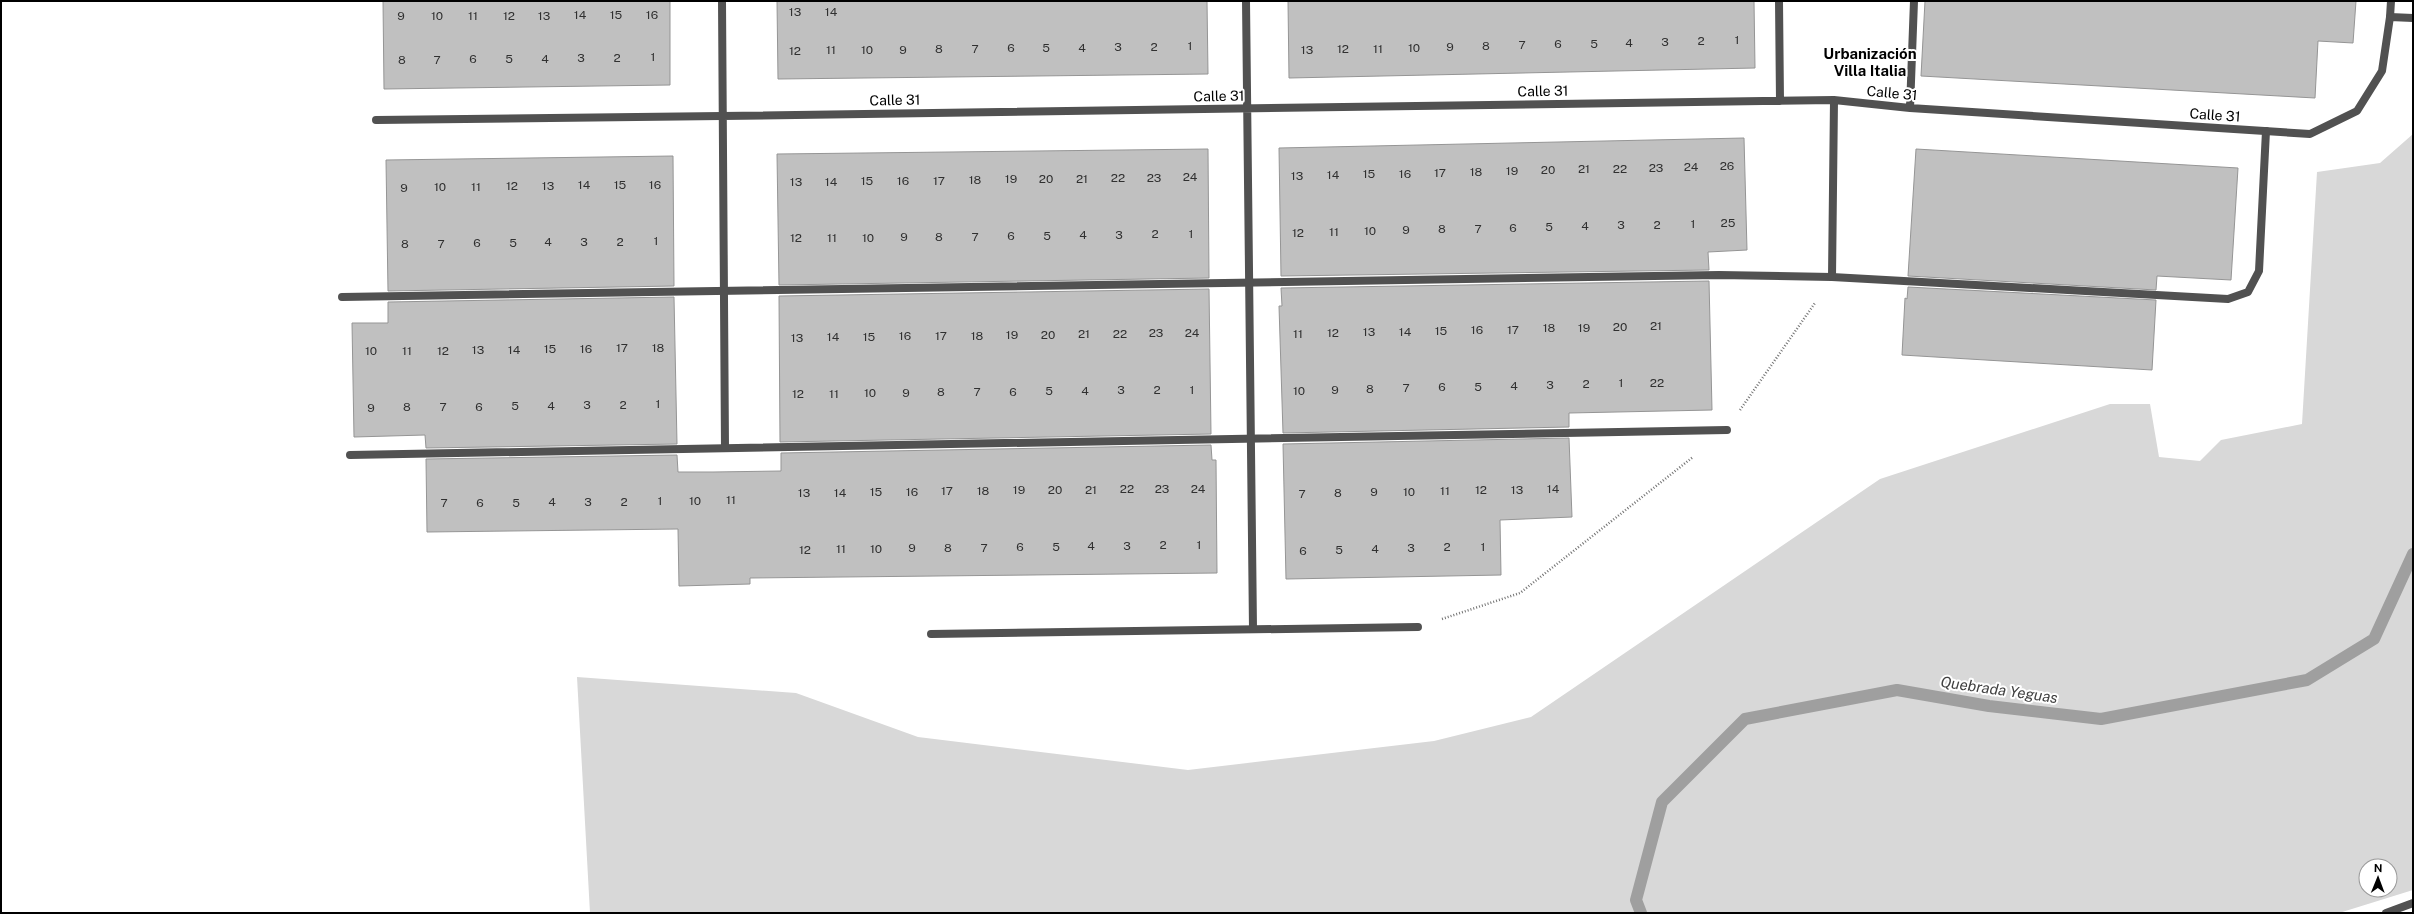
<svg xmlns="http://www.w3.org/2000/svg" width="2414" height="914" font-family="'Public Sans',sans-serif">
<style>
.green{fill:#d8d8d8;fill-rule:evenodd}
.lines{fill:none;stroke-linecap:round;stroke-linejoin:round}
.stream{stroke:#9f9f9f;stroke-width:12}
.building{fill:#c0c0c0;stroke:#959595}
.path{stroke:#737373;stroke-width:2.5;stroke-dasharray:1 2;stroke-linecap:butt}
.lane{stroke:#515151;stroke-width:8}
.street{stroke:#515151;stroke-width:8}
.labels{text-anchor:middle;stroke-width:4;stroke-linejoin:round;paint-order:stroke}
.number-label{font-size:12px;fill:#303030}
.street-label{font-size:14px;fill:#000;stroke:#fff}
.neighbourhood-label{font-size:15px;font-weight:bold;fill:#000;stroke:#fff}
.water-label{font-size:15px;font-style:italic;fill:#404040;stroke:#fff}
</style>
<rect width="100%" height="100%" fill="#fff"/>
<path class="green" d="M2413,134V890L2339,913H590L577,677L796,693L918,737L1188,770L1434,741L1531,717L1880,479L2110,404H2150L2159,457L2200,461L2221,440L2302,424L2317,172L2380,163ZM2366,866H2390V890H2366Z"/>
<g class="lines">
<path class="stream" d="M1641,913L1636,900L1662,802L1745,719L1897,690L1989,706L2101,719L2307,680L2374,639L2413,554"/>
</g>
<path class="building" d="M383,1H670V85L384,89Z
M777,1H1207L1208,74L778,79Z
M1288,1H1754L1755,68L1289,78Z
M1925,1H2356L2353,43L2318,41L2315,98L1921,76Z
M1744,138L1747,250L1708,252L1709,270L1281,276L1279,148Z
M1208,149L1209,278L779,285L777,154Z
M1916,149L2238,168L2231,280L2157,276L2156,290L1908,276Z
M673,156L674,286L388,291L386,160Z
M1709,281L1712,410L1569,413V427L1283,433L1279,306H1282L1281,288Z
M1908,287L2156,300L2152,370L1902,355L1905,298L1907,299Z
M1209,289L1211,434L780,442L779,296Z
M674,297L677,444L426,448L425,435L354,437L352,323H388V302Z
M1569,438L1572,517L1500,520L1501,575L1286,579L1283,444Z
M1211,445L1212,460H1216L1217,573L750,578V584L679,586L678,529L427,532L426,459L677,455L678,472H713L781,471V453Z"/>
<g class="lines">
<path class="path" d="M1740,410L1815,303
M1442,619L1520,593L1693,457"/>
<path class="lane" d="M2390,17L2391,1
M376,120L722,116
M342,297L1719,275L1832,277L2228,299L2248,292L2259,271L2266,131
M350,455L1727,430
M931,634L1418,627"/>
<path class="street" d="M722,1L725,448
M1246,1L1253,629
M1779,1L1780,101
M1910,108L1914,1
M722,116L1834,100L1910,108L2310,134L2357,111L2382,71L2390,17L2413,18
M1832,277L1834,100
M2386,913L2413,903"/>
</g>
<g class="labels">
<g class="number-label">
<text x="795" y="16">13</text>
<text x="831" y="16">14</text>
<text x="580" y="19">14</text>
<text x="616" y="19">15</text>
<text x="652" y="19">16</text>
<text x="401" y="20">9</text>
<text x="437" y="20">10</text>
<text x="473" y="20">11</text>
<text x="509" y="20">12</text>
<text x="544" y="20">13</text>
<text x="1737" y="44">1</text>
<text x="1701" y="45">2</text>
<text x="1665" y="46">3</text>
<text x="1629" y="47">4</text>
<text x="1558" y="48">6</text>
<text x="1594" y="48">5</text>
<text x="1522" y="49">7</text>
<text x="1190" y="50">1</text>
<text x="1486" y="50">8</text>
<text x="1118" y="51">3</text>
<text x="1154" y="51">2</text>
<text x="1450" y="51">9</text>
<text x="1011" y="52">6</text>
<text x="1046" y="52">5</text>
<text x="1082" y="52">4</text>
<text x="1414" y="52">10</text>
<text x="939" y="53">8</text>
<text x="975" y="53">7</text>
<text x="1343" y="53">12</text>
<text x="1378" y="53">11</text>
<text x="831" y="54">11</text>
<text x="867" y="54">10</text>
<text x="903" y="54">9</text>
<text x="1307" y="54">13</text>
<text x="795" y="55">12</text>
<text x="653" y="61">1</text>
<text x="581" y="62">3</text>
<text x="617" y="62">2</text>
<text x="473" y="63">6</text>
<text x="509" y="63">5</text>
<text x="545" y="63">4</text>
<text x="402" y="64">8</text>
<text x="437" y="64">7</text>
<text x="1727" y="170">26</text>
<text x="1691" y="171">24</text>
<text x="1656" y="172">23</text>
<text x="1584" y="173">21</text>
<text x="1620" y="173">22</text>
<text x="1548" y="174">20</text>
<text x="1512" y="175">19</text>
<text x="1476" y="176">18</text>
<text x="1440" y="177">17</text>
<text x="1369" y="178">15</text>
<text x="1405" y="178">16</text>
<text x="1333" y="179">14</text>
<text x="1297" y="180">13</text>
<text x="1190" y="181">24</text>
<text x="1118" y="182">22</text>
<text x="1154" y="182">23</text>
<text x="1011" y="183">19</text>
<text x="1046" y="183">20</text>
<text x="1082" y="183">21</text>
<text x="975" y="184">18</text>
<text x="867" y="185">15</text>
<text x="903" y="185">16</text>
<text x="939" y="185">17</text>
<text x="796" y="186">13</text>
<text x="831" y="186">14</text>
<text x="584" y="189">14</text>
<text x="620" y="189">15</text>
<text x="655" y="189">16</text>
<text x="512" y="190">12</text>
<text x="548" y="190">13</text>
<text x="440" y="191">10</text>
<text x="476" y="191">11</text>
<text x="404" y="192">9</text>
<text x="1728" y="227">25</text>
<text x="1693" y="228">1</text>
<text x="1621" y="229">3</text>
<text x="1657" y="229">2</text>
<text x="1585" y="230">4</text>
<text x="1549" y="231">5</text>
<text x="1513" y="232">6</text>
<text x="1442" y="233">8</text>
<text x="1478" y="233">7</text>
<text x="1406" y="234">9</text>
<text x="1370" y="235">10</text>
<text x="1334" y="236">11</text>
<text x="1298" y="237">12</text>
<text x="1155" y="238">2</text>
<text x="1191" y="238">1</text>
<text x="1083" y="239">4</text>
<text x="1119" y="239">3</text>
<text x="1011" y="240">6</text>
<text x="1047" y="240">5</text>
<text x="904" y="241">9</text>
<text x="939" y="241">8</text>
<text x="975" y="241">7</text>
<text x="796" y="242">12</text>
<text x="832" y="242">11</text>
<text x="868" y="242">10</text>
<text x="656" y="245">1</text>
<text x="548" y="246">4</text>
<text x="584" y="246">3</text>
<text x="620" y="246">2</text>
<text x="477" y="247">6</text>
<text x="513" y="247">5</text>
<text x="405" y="248">8</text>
<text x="441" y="248">7</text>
<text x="1656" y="330">21</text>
<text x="1620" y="331">20</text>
<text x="1549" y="332">18</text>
<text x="1584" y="332">19</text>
<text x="1477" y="334">16</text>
<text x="1513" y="334">17</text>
<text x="1441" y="335">15</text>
<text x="1369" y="336">13</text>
<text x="1405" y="336">14</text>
<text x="1156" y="337">23</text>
<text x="1192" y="337">24</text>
<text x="1333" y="337">12</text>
<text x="1084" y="338">21</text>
<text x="1120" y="338">22</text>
<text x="1298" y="338">11</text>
<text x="1012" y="339">19</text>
<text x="1048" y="339">20</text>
<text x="905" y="340">16</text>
<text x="941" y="340">17</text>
<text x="977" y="340">18</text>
<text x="833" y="341">14</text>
<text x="869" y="341">15</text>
<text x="797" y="342">13</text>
<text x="622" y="352">17</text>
<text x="658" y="352">18</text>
<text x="550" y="353">15</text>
<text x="586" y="353">16</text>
<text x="478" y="354">13</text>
<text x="514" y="354">14</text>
<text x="371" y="355">10</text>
<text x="407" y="355">11</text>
<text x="443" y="355">12</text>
<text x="1621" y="387">1</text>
<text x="1657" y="387">22</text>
<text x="1586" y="388">2</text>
<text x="1550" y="389">3</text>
<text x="1514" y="390">4</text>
<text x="1442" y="391">6</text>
<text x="1478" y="391">5</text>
<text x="1406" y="392">7</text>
<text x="1370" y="393">8</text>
<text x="1121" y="394">3</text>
<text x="1157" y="394">2</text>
<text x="1192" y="394">1</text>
<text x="1335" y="394">9</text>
<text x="1049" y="395">5</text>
<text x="1085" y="395">4</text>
<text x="1299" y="395">10</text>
<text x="941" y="396">8</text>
<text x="977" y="396">7</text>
<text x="1013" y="396">6</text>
<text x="870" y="397">10</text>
<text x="906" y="397">9</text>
<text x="798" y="398">12</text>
<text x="834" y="398">11</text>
<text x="658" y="408">1</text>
<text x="587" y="409">3</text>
<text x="623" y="409">2</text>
<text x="515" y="410">5</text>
<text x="551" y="410">4</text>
<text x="407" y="411">8</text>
<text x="443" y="411">7</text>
<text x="479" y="411">6</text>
<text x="371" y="412">9</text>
<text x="1127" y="493">22</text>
<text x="1162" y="493">23</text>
<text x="1198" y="493">24</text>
<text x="1553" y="493">14</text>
<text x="1019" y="494">19</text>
<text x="1055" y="494">20</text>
<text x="1091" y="494">21</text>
<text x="1481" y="494">12</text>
<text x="1517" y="494">13</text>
<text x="947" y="495">17</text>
<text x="983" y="495">18</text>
<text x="1445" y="495">11</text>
<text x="876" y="496">15</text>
<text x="912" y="496">16</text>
<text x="1374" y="496">9</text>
<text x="1409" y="496">10</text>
<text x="804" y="497">13</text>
<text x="840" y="497">14</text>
<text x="1338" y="497">8</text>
<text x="1302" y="498">7</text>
<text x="731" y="504">11</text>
<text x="660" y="505">1</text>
<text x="695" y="505">10</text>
<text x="552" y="506">4</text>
<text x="588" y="506">3</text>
<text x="624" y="506">2</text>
<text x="444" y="507">7</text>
<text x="480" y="507">6</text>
<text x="516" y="507">5</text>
<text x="1163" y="549">2</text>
<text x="1199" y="549">1</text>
<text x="1091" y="550">4</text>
<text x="1127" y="550">3</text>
<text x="1020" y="551">6</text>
<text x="1056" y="551">5</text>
<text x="1447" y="551">2</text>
<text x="1483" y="551">1</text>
<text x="912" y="552">9</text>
<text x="948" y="552">8</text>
<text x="984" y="552">7</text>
<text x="1411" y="552">3</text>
<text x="841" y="553">11</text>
<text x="876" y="553">10</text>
<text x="1375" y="553">4</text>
<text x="805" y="554">12</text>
<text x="1339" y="554">5</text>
<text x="1303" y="555">6</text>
</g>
<g class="street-label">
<text transform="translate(1543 91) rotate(-1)" y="5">Calle 31</text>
<text transform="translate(1892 93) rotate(5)" y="5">Calle 31</text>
<text transform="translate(1219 96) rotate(-1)" y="5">Calle 31</text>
<text transform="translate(895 100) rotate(-1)" y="5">Calle 31</text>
<text transform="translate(2215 115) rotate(4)" y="5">Calle 31</text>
</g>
<g class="neighbourhood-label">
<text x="1870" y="59">Urbanización<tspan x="1870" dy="17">Villa Italia</tspan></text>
</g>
<g class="water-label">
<text transform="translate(1999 690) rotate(8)" y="5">Quebrada Yeguas</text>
</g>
</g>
<rect width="2414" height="914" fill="none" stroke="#000000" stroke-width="4"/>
<g transform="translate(2378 878) rotate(1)"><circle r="19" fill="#ffffff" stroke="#999999"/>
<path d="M0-3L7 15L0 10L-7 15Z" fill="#000000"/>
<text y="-6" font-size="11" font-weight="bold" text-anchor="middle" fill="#000000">N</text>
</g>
</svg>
